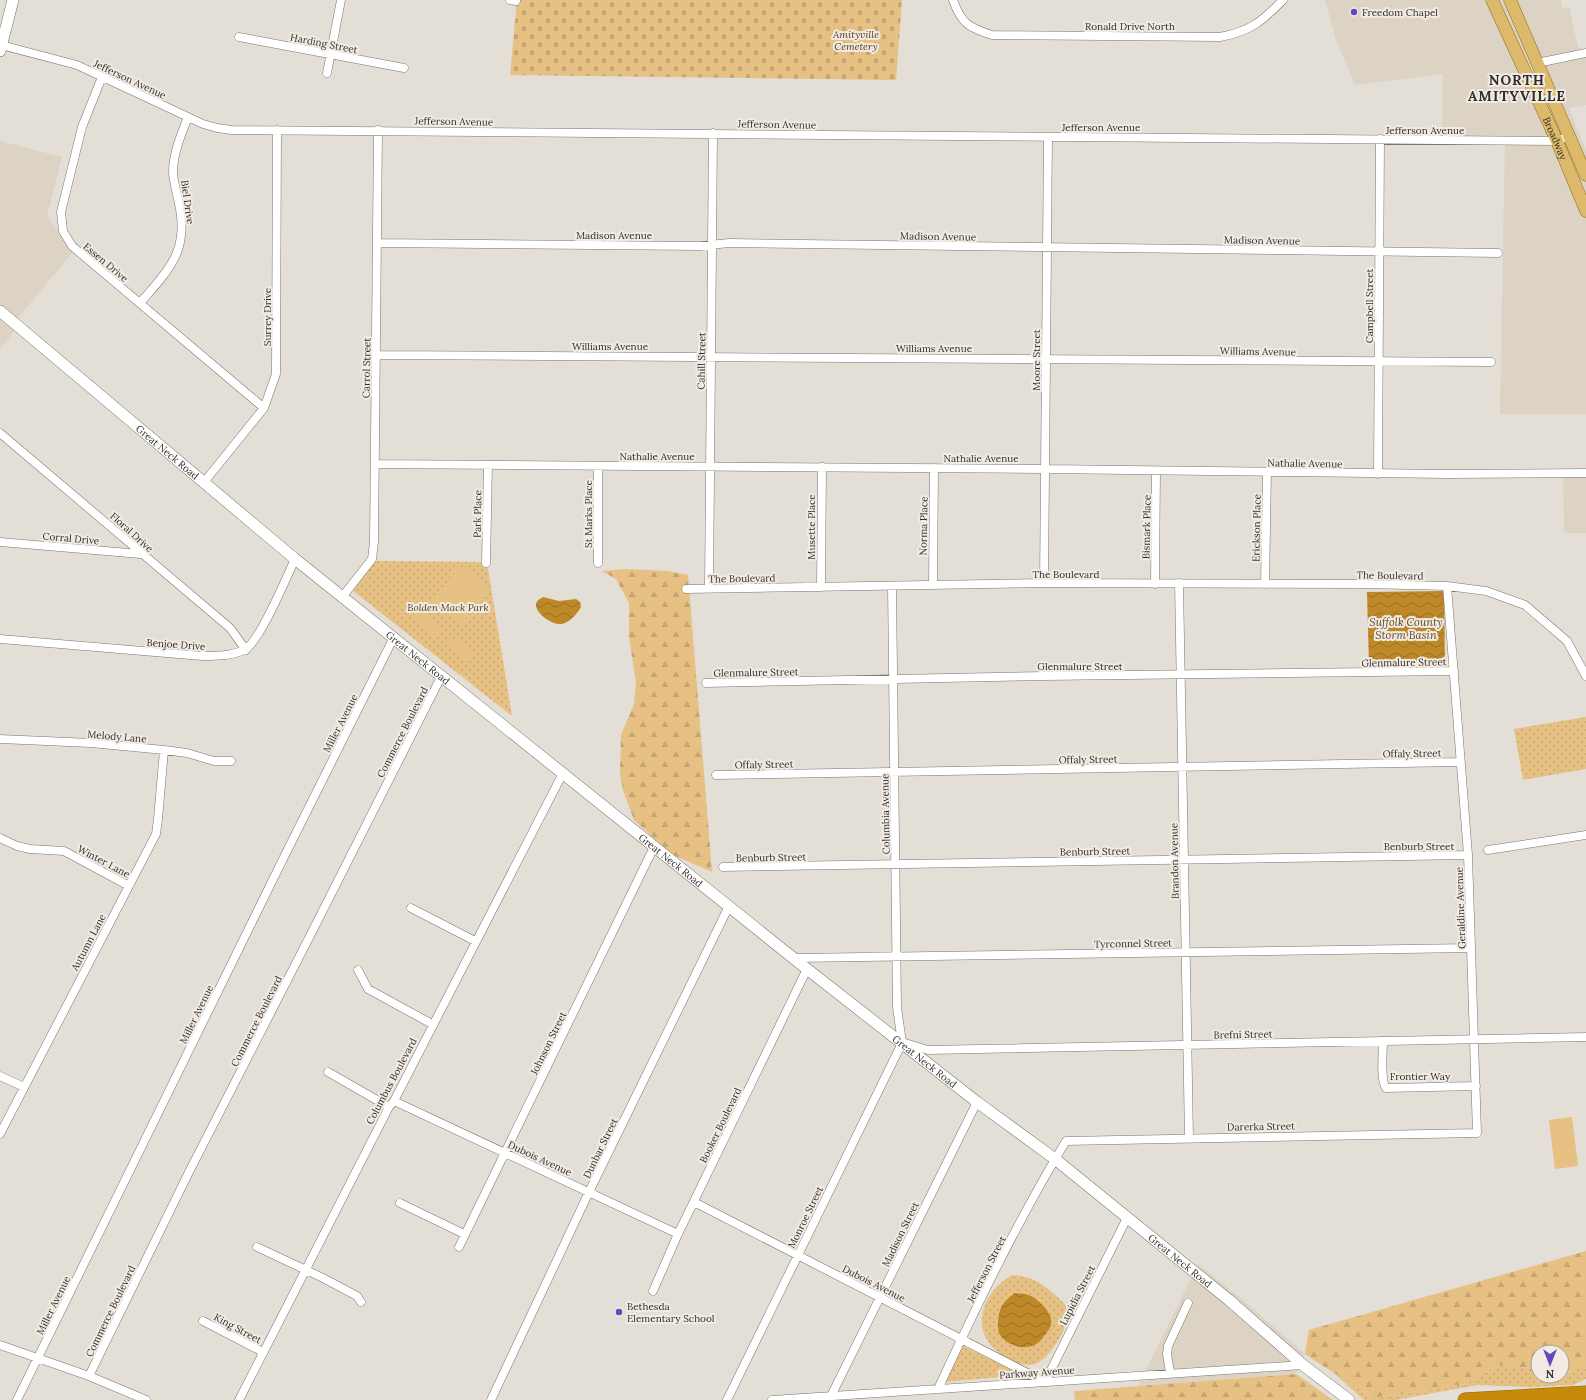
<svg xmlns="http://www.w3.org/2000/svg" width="1586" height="1400" font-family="Lora,serif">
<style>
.built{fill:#dcd3c4}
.green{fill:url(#green-dots)}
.forest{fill:url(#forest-firs)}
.cemetery{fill:url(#cemetery-stones)}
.pitch{fill:#e7c084}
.water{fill:url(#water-waves)}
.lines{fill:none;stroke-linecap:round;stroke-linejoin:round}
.street-casing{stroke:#7a756e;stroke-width:9}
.secondary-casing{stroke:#7a756e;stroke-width:12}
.primary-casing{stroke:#916a14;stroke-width:13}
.highway-casing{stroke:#916a14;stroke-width:15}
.street{stroke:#fff;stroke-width:8}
.secondary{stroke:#fff;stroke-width:11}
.primary{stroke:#dcb96b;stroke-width:12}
.highway{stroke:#c58a08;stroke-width:14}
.poi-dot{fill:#6147c0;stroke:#f1ebe3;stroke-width:1.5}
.labels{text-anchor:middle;stroke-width:4;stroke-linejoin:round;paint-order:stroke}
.poi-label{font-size:10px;fill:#302e2b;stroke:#f1ebe3;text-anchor:start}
.street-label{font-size:10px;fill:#302e2b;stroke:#f1ebe3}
.park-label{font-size:10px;font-style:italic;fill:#57401b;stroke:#f1ebe3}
.water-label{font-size:11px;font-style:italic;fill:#614a25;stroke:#f1ebe3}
.district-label{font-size:14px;font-weight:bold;letter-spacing:1px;fill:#302e2b;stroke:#f1ebe3}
</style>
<defs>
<pattern id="green-dots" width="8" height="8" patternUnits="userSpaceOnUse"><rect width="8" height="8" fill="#e7c084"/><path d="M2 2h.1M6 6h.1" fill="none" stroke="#c6a572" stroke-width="1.8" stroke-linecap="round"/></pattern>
<pattern id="forest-firs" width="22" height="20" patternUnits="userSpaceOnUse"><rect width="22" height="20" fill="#e7c084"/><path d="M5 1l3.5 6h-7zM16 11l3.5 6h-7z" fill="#c6a572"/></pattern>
<pattern id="cemetery-stones" width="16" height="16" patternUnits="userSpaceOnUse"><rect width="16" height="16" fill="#e7c084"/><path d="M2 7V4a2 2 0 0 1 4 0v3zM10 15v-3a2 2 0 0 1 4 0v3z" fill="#c6a572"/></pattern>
<pattern id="water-waves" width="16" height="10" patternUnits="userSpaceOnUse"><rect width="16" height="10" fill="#bd8827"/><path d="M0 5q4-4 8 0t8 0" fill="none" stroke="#9a7022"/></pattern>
</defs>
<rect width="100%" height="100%" fill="#e3ded6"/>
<path class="built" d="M1325,0H1561L1562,8L1569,7L1578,47L1586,53V105L1569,108L1586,150V414H1500L1505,137H1442L1443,74L1355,85L1336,40Z
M0,141L62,157L47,216L73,252L13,324L17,328L0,349Z
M1563,477H1586V533H1564Z
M1198,1264L1237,1295L1305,1354L1296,1374L1138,1386Z"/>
<path class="green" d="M374,561L480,562L488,569L512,716L352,590Z
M1586,717V769L1523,780L1514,729Z
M1012,1275C1030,1276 1042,1283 1055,1295C1059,1298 1065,1303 1067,1309C1069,1315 1066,1323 1064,1329C1059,1341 1047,1360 1035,1364C1026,1367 1017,1363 1009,1359C968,1338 977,1296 1012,1275Z
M963,1346L1024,1375L945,1382Z
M1586,1364V1379L1573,1385L1533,1387L1477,1385L1396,1400H1364L1333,1372L1372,1398L1465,1384L1498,1365L1538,1369V1376H1562V1371L1573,1372Z"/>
<path class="forest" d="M624,569L667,571L688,575L712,872L671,854L634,820L623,790L620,774L621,735L634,704L636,683L629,637V603L616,579L602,571Z
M1586,1251V1364L1573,1372L1562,1371V1352H1538V1369L1498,1365L1465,1384L1372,1398L1305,1354L1309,1330Z
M1296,1374L1333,1400H1075L1074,1391Z"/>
<path class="cemetery" d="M517,0H902L896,80L510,75Z"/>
<path class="pitch" d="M459,567L465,568L490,589L461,625L431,602Z
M417,609L440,628L433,636L411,618Z
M451,636L474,654L467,662L444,644Z
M1572,1117L1578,1166L1555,1169L1549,1120Z"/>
<path class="water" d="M1444,591L1445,664L1369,666L1367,592Z
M543,597L559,601L576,599L580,602L581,607C577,614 568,625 559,624C551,624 535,613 536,604C537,600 540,599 543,597Z
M1015,1293C1019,1294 1024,1293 1028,1295C1037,1297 1054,1314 1051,1324C1050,1329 1044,1336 1041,1340C1029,1353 1007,1347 999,1333C998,1330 998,1327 998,1324C999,1308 1002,1302 1015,1293Z"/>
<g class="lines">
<g class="street-casing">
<path id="street" d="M510,0L516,1
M953,0C961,23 969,28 992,35L1220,37C1251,31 1261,22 1283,0
M239,37L404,68
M1,45L77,65L203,124L217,128L232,130L1557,141L1569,136
M1537,63L1586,53
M327,73L341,0
M102,77L82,127L61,212L63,231L72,246L264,408
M378,243L700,246L729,243L1498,253
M140,303C152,289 167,274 175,257C182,243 183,224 180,209C178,197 174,185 173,173C173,153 181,135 188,117
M377,355L1491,362
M0,433L230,628L246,650
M375,464L1045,469L1447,474L1586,473
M1378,474L1380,139
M205,481L264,408L276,374L277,130
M0,542L141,554
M486,563L488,465
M598,563V466
M1044,583L1048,137
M1179,583L1189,1138
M1155,584L1156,471
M1265,584L1267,472
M933,585L934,468
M892,586L897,1007L902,1043
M821,587L822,467
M709,588L713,133
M686,589L1044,583L1366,584L1447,586L1486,591L1525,605L1567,641L1586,676
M343,596L372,559L374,542L378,130
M0,639L202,656C216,656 231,656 244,650C259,644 287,576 295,559
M706,683L1045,676L1454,671
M0,739L91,743L164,750L187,753L214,761H231
M716,775L1460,762
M0,838L17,846L30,849L64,851L129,886
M1488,850L1586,835
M723,867C971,864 1219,857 1468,855
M411,908L475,941
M796,958L1471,948
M358,970L368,989L432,1024
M1383,1041C1383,1052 1380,1080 1386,1088L1476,1086
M905,1043L928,1050L1586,1037
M328,1072L389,1107
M0,1076L24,1087
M394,1101L678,1234
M0,1134L156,834L158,819L164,750
M694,1202L1045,1382L1127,1218
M400,1203L464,1234
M257,1247L323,1278L357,1296L361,1302
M459,1247L654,847
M653,1291L678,1234L807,969
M203,1321L263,1352
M0,1345L89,1376L146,1400
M1170,1373L1167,1354L1168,1346L1188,1303
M89,1376L188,1174L314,928L442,675
M938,1389C977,1305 1018,1220 1066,1141L1477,1133L1468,855L1447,586
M831,1396L977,1102
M17,1400L284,857L394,637
M239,1400L389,1107L394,1101L563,773
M491,1400L589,1192L729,906
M727,1400L902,1043
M772,1400L1303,1365"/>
</g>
<g class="secondary-casing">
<g id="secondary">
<path d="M0,51L13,0"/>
<path id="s1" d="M0,311L295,559L807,969L977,1102L1055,1159L1229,1300L1303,1365L1349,1400"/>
</g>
</g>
<g class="primary-casing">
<g id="primary">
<path id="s2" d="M1492,0L1557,141L1586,211"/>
<path d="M1510,0L1586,175"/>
</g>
</g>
<g class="highway-casing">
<path id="highway" d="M1465,1400L1586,1393"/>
</g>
<use href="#street" class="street"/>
<use href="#secondary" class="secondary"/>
<use href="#primary" class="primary"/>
<use href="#highway" class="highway"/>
</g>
<g class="poi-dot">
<circle cx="1354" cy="12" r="4"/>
<circle cx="619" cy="1312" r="4"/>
</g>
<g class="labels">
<g class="poi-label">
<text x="1362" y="16">Freedom Chapel</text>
<text x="627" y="1310">Bethesda<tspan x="627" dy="12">Elementary School</tspan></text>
</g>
<g class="street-label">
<text x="1130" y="30">Ronald Drive North</text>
<text transform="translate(324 43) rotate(11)" y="4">Harding Street</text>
<text transform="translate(130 79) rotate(25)" y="4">Jefferson Avenue</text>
<text transform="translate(454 121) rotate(1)" y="4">Jefferson Avenue</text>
<text transform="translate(777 124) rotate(1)" y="4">Jefferson Avenue</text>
<text x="1101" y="131">Jefferson Avenue</text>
<text x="1425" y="134">Jefferson Avenue</text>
<text dy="4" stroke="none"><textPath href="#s2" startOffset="152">Broadway</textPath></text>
<text transform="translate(188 202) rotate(82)" y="4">Biel Drive</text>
<text x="614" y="239">Madison Avenue</text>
<text transform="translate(938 236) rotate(1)" y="4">Madison Avenue</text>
<text transform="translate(1262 240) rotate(1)" y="4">Madison Avenue</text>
<text transform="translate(106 262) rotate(40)" y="4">Essen Drive</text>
<text transform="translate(1369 306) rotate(-90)" y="4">Campbell Street</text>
<text transform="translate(267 317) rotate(-90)" y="4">Surrey Drive</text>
<text x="610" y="350">Williams Avenue</text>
<text x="934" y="352">Williams Avenue</text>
<text transform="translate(1258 351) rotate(1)" y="4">Williams Avenue</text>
<text transform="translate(1036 360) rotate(-90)" y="4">Moore Street</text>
<text transform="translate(701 361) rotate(-89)" y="4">Cahill Street</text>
<text transform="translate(366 368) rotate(-89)" y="4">Carrol Street</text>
<text dy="4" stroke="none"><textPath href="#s1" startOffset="219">Great Neck Road</textPath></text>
<text x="657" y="460">Nathalie Avenue</text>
<text x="981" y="462">Nathalie Avenue</text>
<text transform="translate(1305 463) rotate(1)" y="4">Nathalie Avenue</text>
<text transform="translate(477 514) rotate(-89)" y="4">Park Place</text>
<text transform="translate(588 514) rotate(-90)" y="4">St Marks Place</text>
<text transform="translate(923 526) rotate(-89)" y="4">Norma Place</text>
<text transform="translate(811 527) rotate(-90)" y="4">Musette Place</text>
<text transform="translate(1146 527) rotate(-89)" y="4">Bismark Place</text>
<text transform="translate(1256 528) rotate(-89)" y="4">Erickson Place</text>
<text transform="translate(132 532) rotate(42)" y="4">Floral Drive</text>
<text transform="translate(71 538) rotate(5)" y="4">Corral Drive</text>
<text x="1066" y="578">The Boulevard</text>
<text transform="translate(1390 575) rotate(1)" y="4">The Boulevard</text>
<text transform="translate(742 578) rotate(-1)" y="4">The Boulevard</text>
<text transform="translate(176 644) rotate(4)" y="4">Benjoe Drive</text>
<text dy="4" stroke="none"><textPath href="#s1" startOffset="543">Great Neck Road</textPath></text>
<text transform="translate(1404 662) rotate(-1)" y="4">Glenmalure Street</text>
<text x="1080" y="670">Glenmalure Street</text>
<text transform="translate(756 672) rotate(-1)" y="4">Glenmalure Street</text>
<text transform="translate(340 723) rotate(-63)" y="4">Miller Avenue</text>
<text transform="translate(402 732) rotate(-63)" y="4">Commerce Boulevard</text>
<text transform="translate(117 736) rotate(5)" y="4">Melody Lane</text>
<text transform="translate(1412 753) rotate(-1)" y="4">Offaly Street</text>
<text transform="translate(1088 759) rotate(-1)" y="4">Offaly Street</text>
<text transform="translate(764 764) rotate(-1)" y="4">Offaly Street</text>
<text transform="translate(885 814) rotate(-91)" y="4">Columbia Avenue</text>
<text x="1419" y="850">Benburb Street</text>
<text transform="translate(1095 851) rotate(-1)" y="4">Benburb Street</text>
<text transform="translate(771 857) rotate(-1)" y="4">Benburb Street</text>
<text dy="4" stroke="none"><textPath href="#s1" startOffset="867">Great Neck Road</textPath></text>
<text transform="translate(104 861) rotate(28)" y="4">Winter Lane</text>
<text transform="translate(1174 861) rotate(-91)" y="4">Brandon Avenue</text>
<text transform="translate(1460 908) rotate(-92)" y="4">Geraldine Avenue</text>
<text transform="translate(88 942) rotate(-62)" y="4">Autumn Lane</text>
<text transform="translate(1133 943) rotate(-1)" y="4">Tyrconnel Street</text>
<text transform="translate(196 1014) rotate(-64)" y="4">Miller Avenue</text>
<text transform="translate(256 1021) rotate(-63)" y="4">Commerce Boulevard</text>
<text transform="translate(1243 1034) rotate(-1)" y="4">Brefni Street</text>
<text transform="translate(548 1043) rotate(-64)" y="4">Johnson Street</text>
<text dy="4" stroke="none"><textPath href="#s1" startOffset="1191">Great Neck Road</textPath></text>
<text x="1420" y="1080">Frontier Way</text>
<text transform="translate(391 1081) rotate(-62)" y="4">Columbus Boulevard</text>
<text transform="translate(720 1125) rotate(-64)" y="4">Booker Boulevard</text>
<text transform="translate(1261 1126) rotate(-1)" y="4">Darerka Street</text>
<text transform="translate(600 1148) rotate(-64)" y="4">Dunbar Street</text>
<text transform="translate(540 1158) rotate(25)" y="4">Dubois Avenue</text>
<text transform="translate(805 1217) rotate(-64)" y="4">Monroe Street</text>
<text transform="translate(900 1234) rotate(-64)" y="4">Madison Street</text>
<text dy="4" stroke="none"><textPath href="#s1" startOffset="1515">Great Neck Road</textPath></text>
<text transform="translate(986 1269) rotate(-63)" y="4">Jefferson Street</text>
<text transform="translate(874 1283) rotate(27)" y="4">Dubois Avenue</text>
<text transform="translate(1077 1295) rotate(-63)" y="4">Lupidia Street</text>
<text transform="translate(53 1305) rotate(-64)" y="4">Miller Avenue</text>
<text transform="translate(110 1311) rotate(-64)" y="4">Commerce Boulevard</text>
<text transform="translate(238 1328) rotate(28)" y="4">King Street</text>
<text transform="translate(1037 1372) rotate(-4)" y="4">Parkway Avenue</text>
</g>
<g class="park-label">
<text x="856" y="38">Amityville<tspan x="856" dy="12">Cemetery</tspan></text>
<text x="448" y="611">Bolden Mack Park</text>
</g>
<g class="water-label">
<text x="1406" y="626">Suffolk County<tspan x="1406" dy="13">Storm Basin</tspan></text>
</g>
<g class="district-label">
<text x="1517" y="85">NORTH<tspan x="1517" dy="16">AMITYVILLE</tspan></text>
</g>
</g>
<g transform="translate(1550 1364) rotate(180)"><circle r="19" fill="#f1ebe3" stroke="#a49f99"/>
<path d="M0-3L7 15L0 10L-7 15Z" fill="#6147c0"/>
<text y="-6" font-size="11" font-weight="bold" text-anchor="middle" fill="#302e2b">N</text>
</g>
</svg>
